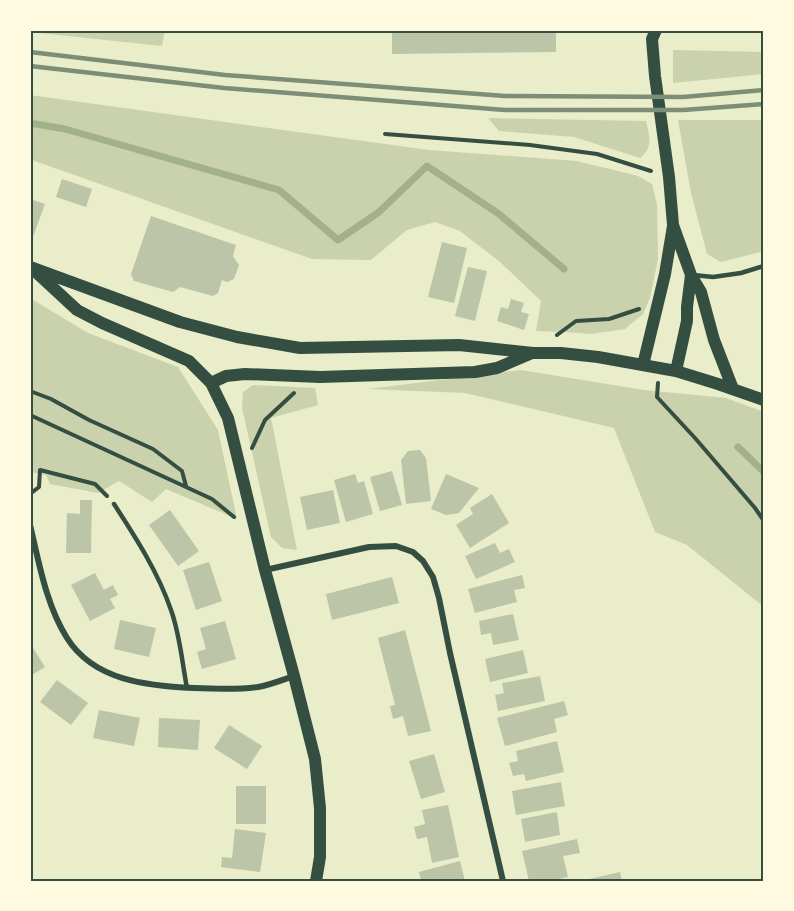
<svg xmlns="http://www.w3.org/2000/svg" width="794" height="911" font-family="Lora,serif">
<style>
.green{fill:#cad2ad}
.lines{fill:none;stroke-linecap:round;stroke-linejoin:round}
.stream{stroke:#a3b18a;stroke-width:7}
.building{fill:#bcc5a7}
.path{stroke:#344e41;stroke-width:4}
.service{stroke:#344e41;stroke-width:4.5}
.minor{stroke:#344e41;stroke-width:6}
.secondary{stroke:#344e41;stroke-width:12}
.rail{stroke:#7c8e77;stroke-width:4.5}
.neatline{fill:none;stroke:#344e41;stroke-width:2}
</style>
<rect width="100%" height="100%" fill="#e9edc9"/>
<path class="green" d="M30,30H165L162,46L30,32Z
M673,50L764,52V74L673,83Z
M30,95L429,150L577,161L638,176L652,184L657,204L658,259L650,298L643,314L625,329L591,334L566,332L536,331L541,301L500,262L460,231L435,222L407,230L371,260L312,259L32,160L30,163Z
M488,118L646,121C649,136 654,147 640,158L574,137L499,131Z
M678,120H764V251L721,262L707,254L691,193Z
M30,298L88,333L178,367L218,430L237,519L166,489L152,502L119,481L98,493L50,484L46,475L30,472Z
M521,370L644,390L726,398L764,412V607L687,545L655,532L614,428L465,393L368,389Z
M253,385L315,388L318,405L271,418L297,550L282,548L271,537L242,408L243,392Z"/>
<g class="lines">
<path class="stream" d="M30,123L65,129L279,190L338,240L379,212L427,166L499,214L564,269
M738,447L764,472"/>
</g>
<path class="building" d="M392,30H556V52L392,54Z
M62,179L92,189L86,207L56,197Z
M30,199L45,204L30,245Z
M151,216L236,245L233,256L239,265L234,279L227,282L222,280L218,293L213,296L180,287L173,292L134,281L131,274Z
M442,242L467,248L454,303L428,297Z
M468,267L487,271L475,321L455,316Z
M511,299L524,303L521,312L529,314L524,330L497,321L501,307L508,309Z
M420,450L426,458L431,501L406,504L401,460L408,451Z
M392,471L402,505L380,511L370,477Z
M355,474L358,483L364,481L373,514L346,522L334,480Z
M446,474L479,488L459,513L446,515L431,509Z
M333,490L340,523L307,530L300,497Z
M492,494L509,523L470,548L456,525L473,514L470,508Z
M80,500H92L91,553H66L67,513L80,514Z
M170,510L199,551L178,566L149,525Z
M495,543L500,553L509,549L515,562L476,579L465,556Z
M209,562L222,601L196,610L183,570Z
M95,573L104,590L113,585L118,595L110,599L115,608L90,621L71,585Z
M522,575L525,588L514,590L517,602L475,613L468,589Z
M392,577L399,603L332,620L326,594Z
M513,614L519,640L493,645L491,633L481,635L479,621Z
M120,620L156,628L149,657L114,649Z
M225,621L236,659L202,669L197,652L206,649L200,628Z
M405,630L431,731L408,736L403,716L393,719L390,706L395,705L378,638Z
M30,643L45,667L30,676Z
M523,650L528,673L490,682L485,659Z
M540,676L545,701L498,711L495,695L504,693L502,683Z
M57,680L88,703L71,725L40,702Z
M564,701L568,715L554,719L557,732L505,746L497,718Z
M99,710L140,718L134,746L93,738Z
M159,718L200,720L198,750L158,747Z
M229,725L262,746L247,769L214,748Z
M557,741L564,772L526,781L524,774L513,776L509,763L518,761L516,751Z
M434,754L445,792L421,799L409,761Z
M561,782L565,806L516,815L512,791Z
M236,786H266V824H236Z
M448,805L459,857L432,863L427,837L417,839L414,827L425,824L422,810Z
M557,812L560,835L525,842L521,819Z
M235,829L266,833L260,872L221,867L222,857L232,858Z
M577,839L580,853L563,856L568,877L550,881H529L522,851Z
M460,861L465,881H421L419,872Z
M620,872L622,881H585V880Z"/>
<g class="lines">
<path class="path" d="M385,134L530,145L597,154L651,171
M557,335L576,321L609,319L639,309
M658,383L657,397L695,438L755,508L764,521
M30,391L51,399L89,420L153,449L182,471L186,486
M30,415L212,499L234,517
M252,448L265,420L294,393
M30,494L39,487L40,470L95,484L107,496"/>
<path class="service" d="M693,275L713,277L741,273L764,266
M114,504C136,538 158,572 171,610C180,635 182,662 187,688"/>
<path class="minor" d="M30,525C39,562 46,605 67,638C94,681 148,686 194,688C216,689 237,690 258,687C270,685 282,680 294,676
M265,570L369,547L396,546L413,552L423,561L433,577L439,598L450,653L503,881"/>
<path class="secondary" d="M656,30L652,39L655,76L669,177L673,225L691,275L701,292L714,340L733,389
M30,267L180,322L237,337L300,348L459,345L533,353H561L598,357L676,371L718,384L764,400
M36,272L77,310L102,323L189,361L211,383L228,418L265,570L294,676L315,759L320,808V857L316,881
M643,365L665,274L673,226
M676,371L687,321V307L691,275
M211,383L226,376L245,374L320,377L475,372L497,368L532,353"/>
<path class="rail" d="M30,52L225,75L505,96L683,97L764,90
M30,66L224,88L505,110H683L764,104"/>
</g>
<rect width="794" height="911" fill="none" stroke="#fefae0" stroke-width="63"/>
<rect x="32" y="32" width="730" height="848" class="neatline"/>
</svg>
